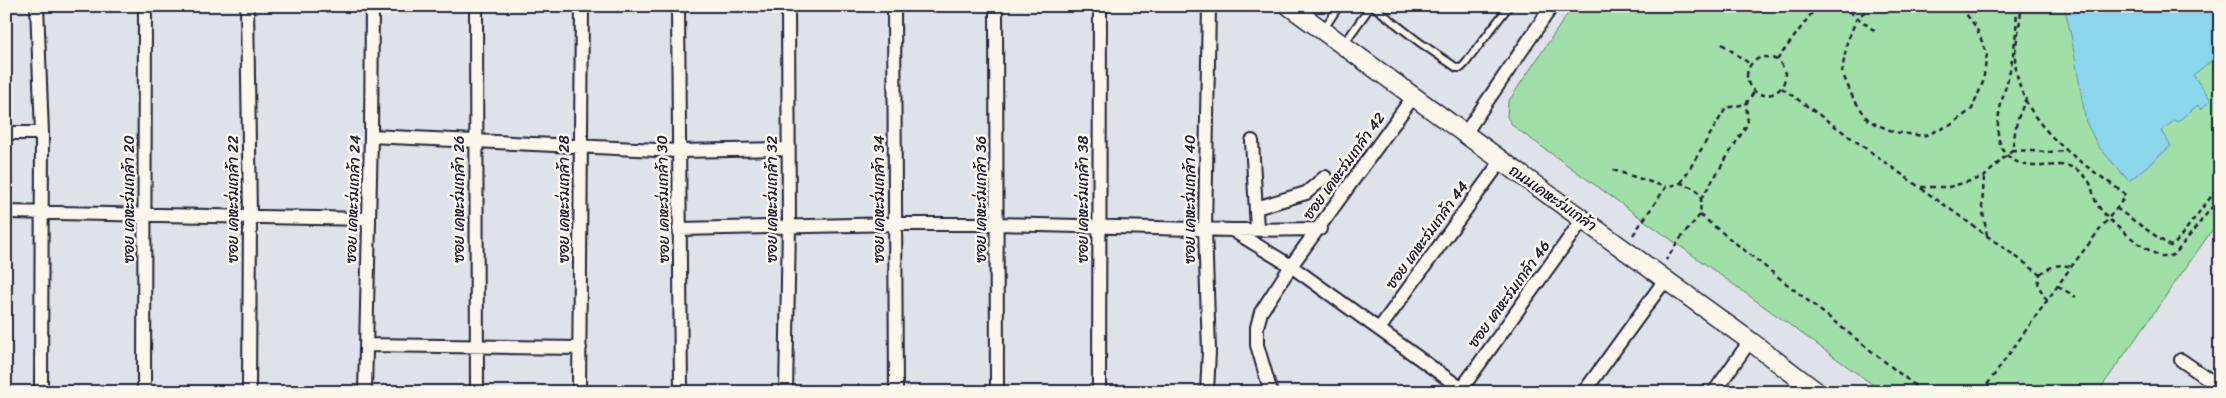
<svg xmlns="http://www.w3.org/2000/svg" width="2226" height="398" font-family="Sriracha,'Playpen Sans Thai',sans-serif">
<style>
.green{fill:#a0dfa7;stroke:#618071}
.water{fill:#8cd6ed;stroke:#628ea6}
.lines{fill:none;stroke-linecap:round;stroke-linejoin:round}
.lane-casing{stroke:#22223b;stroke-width:10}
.street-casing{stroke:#22223b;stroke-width:16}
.secondary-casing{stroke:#22223b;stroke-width:21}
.path{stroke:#22223b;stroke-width:2.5;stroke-dasharray:5 4;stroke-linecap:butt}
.lane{stroke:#fbf7ec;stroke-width:6}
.street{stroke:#fbf7ec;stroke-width:12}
.secondary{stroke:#fbf7ec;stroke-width:18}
.labels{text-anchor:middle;stroke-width:5;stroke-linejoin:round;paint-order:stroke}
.street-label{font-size:15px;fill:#22223b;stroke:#fbf7ec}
</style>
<rect width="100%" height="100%" fill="#dfe2e8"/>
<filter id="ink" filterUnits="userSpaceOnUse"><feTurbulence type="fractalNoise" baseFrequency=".02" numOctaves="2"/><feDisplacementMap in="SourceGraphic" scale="10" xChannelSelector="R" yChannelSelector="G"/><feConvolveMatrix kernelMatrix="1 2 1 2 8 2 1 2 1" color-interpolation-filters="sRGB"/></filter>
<g filter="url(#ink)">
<path class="green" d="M1573,6H2220V219L2098,392H1883L1513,126L1507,117L1508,102Z"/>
<path class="water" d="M2064,6H2220V54L2193,75L2211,100L2201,109L2198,105L2177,122L2175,120L2161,131L2171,146L2129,181L2098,146L2086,122L2071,35Z"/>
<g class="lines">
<g class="lane-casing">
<path id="lane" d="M1373,6L1419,42L1457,68H1461L1465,64L1509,6
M1323,30L1339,6
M1343,45L1371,6"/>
</g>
<g class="street-casing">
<path id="street" d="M37,6L42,133L41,389L48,392
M247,6L250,216L249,392
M476,6L477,392
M678,6L681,392
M894,6L896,392
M996,6L997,392
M6,133H42
M1464,135L1552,6
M371,136L678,151L788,149
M1252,141L1257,229
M1256,208L1306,193L1325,177
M6,212L369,219
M679,229L896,224H998L1232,230L1320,229
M1232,230L1291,266L1466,392
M1379,329L1501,161
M366,345L580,348
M2181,360L2220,387
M1462,388L1583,219
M1270,389L1257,345V327L1261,312L1291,266L1413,97
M144,392L145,6
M365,392L371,136L372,6
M579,392L582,6
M786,392L789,225L788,6
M1099,392L1100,6
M1207,392L1209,351L1205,229L1209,6
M1584,392L1665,280
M1714,392L1750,341"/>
</g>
<g class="secondary-casing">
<path id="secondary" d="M1289,6L1750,341L1817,392"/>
</g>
<path class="path" d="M1842,6L1875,31
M1872,6L1857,18L1847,42L1842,72L1853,98L1869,121L1894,132L1923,136L1951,125L1972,109L1983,82L1987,54L1976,27L1960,6
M2016,6C2018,26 2014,51 2010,70C2005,95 1984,140 2012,159C2034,175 2062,156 2080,172C2095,184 2090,190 2097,204C2108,223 2142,247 2161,257H2168L2175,254L2220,197
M1722,44L1750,64
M1747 76a19 19 0 1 1 38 0a19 19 0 1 1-38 0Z
M1777,60L1817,6
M1782,88L2040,274L2038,285L2047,301
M2012,150L2048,152L2065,151
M1613,170L1666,187
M1984,177L1982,207L1987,235
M1681,183L1726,108L1746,104
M1921,187H1949L1984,177L2012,150L2017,121L2026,98
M1701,199L1748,123L1746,104L1754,92
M2116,208L2170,246L2174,245L2220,185
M1700,215L1923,392
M1633,235L1666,187L1681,183L1696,189L1701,199L1700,215L1680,239L1666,260
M2040,274C2051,266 2058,263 2071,267
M2058,286L2076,297
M1982,392L2071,267L2125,197L2124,193C2078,160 2018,124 2015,59C2015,42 2021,24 2021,6"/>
<use href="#lane" class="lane"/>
<use href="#street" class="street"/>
<use href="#secondary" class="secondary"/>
</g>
</g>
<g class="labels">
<g class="street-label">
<text transform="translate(1344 166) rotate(-54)" y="5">ซอย เคหะร่มเกล้า 42</text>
<text transform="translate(1553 198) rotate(35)" y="5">ถนนเคหะร่มเกล้า</text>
<text transform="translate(129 199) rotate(-90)" y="5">ซอย เคหะร่มเกล้า 20</text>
<text transform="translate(233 199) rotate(-90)" y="5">ซอย เคหะร่มเกล้า 22</text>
<text transform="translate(353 199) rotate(-88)" y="5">ซอย เคหะร่มเกล้า 24</text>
<text transform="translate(459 199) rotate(-90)" y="5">ซอย เคหะร่มเกล้า 26</text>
<text transform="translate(564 199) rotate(-90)" y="5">ซอย เคหะร่มเกล้า 28</text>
<text transform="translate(663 199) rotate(-91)" y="5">ซอย เคหะร่มเกล้า 30</text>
<text transform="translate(772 199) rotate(-90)" y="5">ซอย เคหะร่มเกล้า 32</text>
<text transform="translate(879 199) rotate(-90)" y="5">ซอย เคหะร่มเกล้า 34</text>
<text transform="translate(981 199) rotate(-90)" y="5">ซอย เคหะร่มเกล้า 36</text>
<text transform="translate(1083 199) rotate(-90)" y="5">ซอย เคหะร่มเกล้า 38</text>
<text transform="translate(1190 199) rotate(-90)" y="5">ซอย เคหะร่มเกล้า 40</text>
<text transform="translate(1427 235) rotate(-54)" y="5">ซอย เคหะร่มเกล้า 44</text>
<text transform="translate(1509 294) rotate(-54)" y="5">ซอย เคหะร่มเกล้า 46</text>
</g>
</g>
<rect width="2226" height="398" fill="none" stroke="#fbf7ec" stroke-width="25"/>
<rect x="12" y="12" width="2201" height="373" fill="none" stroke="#22223b" stroke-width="2" filter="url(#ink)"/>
</svg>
